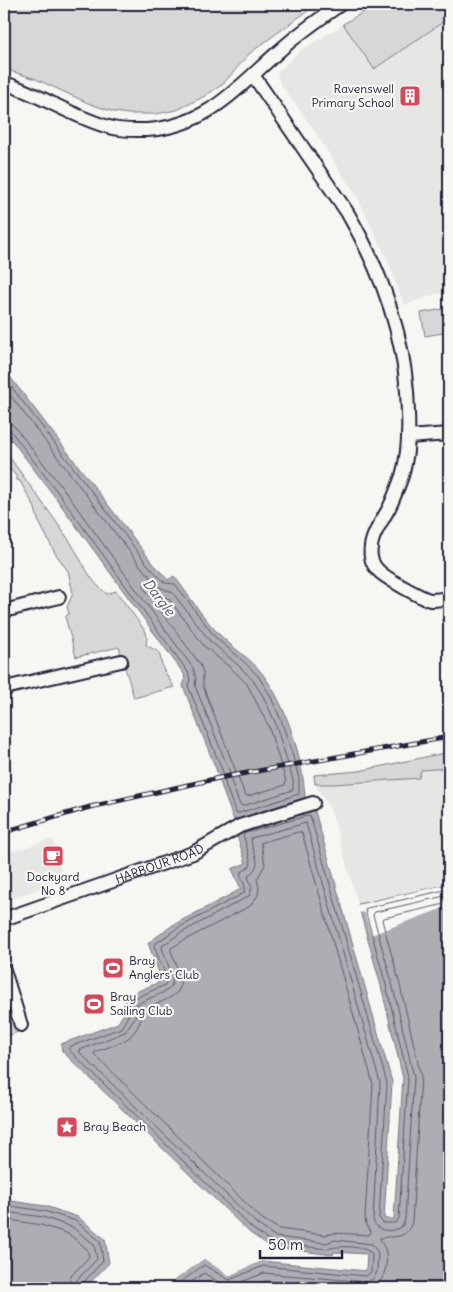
<svg xmlns="http://www.w3.org/2000/svg" width="453" height="1292" font-family="Delius,sans-serif">
<style>
.built{fill:#e6e6e4}
.green{fill:#d7d7d7;stroke:#7c7c89}
.water{fill:#adadb3;stroke:#757583}
.pier{fill:#f6f6f2}
.lines{fill:none;stroke-linecap:round;stroke-linejoin:round}
.shore{stroke:#5a5a6b;stroke-width:1}
.street-casing{stroke:#22223b;stroke-width:16}
.street{stroke:#f6f6f2;stroke-width:12}
.rail-casing{stroke:#22223b;stroke-width:5}
.rail{stroke:#f6f6f2;stroke-width:3;stroke-dasharray:9;stroke-linecap:butt}
.labels{text-anchor:middle;stroke-width:4.5;stroke-linejoin:round;paint-order:stroke}
.poi-label{font-size:12px;fill:#22223b;stroke:#f6f6f2;text-anchor:start}
.street-label{font-size:12px;fill:#22223b;stroke:#f6f6f2}
.water-label{font-size:14px;font-style:italic;fill:#535365;stroke:#f6f6f2}
</style>
<rect width="100%" height="100%" fill="#f6f6f2"/>
<filter id="ink" filterUnits="userSpaceOnUse"><feTurbulence type="fractalNoise" baseFrequency=".02" numOctaves="2"/><feDisplacementMap in="SourceGraphic" scale="10" xChannelSelector="R" yChannelSelector="G"/><feConvolveMatrix kernelMatrix="1 2 1 2 8 2 1 2 1" color-interpolation-filters="sRGB"/></filter>
<g filter="url(#ink)">
<path class="built" d="M377,4H449V293L436,294L404,305L390,266L355,192L345,179L310,124L280,84L277,73L300,51Z
M449,768V883L358,904L331,811L315,784H335L418,778L421,770Z
M53,839L63,879L4,902V854Z"/>
<path class="green" d="M4,4H317L250,53L223,84L205,96L177,110L155,114H128L114,112L90,104L36,79L4,69Z
M377,4H447L449,7V18L374,69L343,24Z
M449,308V332L425,336L421,313Z
M4,445L7,449L5,451C27,482 50,512 71,543C82,561 90,582 107,594L116,591L146,632L147,637L146,645L159,652L163,669L174,687L134,698L119,647L76,657L66,620V616L69,614L67,607L73,593L68,571L55,553L38,520L35,508L20,481L17,480L16,476L11,470L4,469Z
M449,752V768L421,770L419,778L335,784H315L314,775L359,771Z
M4,1004H6L11,1008L18,1032L4,1037Z"/>
<path class="water" d="M4,369L151,561L168,580L174,576C188,594 202,617 219,634C232,648 249,657 261,672C286,703 303,758 305,798L234,820C228,805 222,790 218,774L183,686L185,680L184,674L55,497L4,430Z
M314,808L392,1082L384,1219H394L403,1078L381,986L358,904L449,884V1288H164L204,1259L229,1276L262,1261L366,1271L367,1254L334,1252L333,1255L271,1247L250,1233L62,1051L61,1044L118,1023L124,1013L126,996L162,981L148,943L173,925L241,889L232,869L246,863L236,833Z
M4,1200L45,1206L78,1217L105,1239L109,1263L85,1288H4Z"/>
<path class="pier" d="M446,883H449V906L371,935L364,912L359,913L357,905L440,886H445Z
M203,1256L229,1273L261,1259H266L267,1262L262,1261L229,1276L204,1259L164,1288H161Z"/>
<g class="lines">
<path class="shore" d="M4,377L147,564L165,583L175,584L215,637L241,659L258,676L270,695L281,720L292,753L299,779V794L239,813H236L226,787L223,772L188,686L190,680L188,672L59,494L10,430L4,428
M4,387L142,568L161,588L172,592L210,641L237,664L253,680L264,698L275,722L293,780V790L243,806L240,805L232,784L229,770L195,686L196,679L193,668L64,490L14,426L9,422H4
M147,584L158,595L169,599L204,646L232,669L247,684L268,725L286,781L285,785L248,796L245,795L203,686V672L200,664L144,588V585Z
M299,832L302,833L373,1084L365,1217L366,1225L371,1232L369,1235L335,1233L325,1235L279,1229L261,1218L94,1054L95,1052C124,1041 135,1042 144,1010C184,991 188,995 171,951V948L183,941L250,906L258,895L259,887L257,879L265,865L261,843Z
M4,1205L44,1211L76,1221L100,1241L103,1261L83,1283L82,1288
M4,1212L43,1217L72,1227L94,1244L97,1259L77,1280L75,1288
M4,1219L41,1225L69,1234L87,1249L89,1257L71,1276L68,1288
M172,1288L204,1265L229,1280L263,1266L366,1276L371,1272L372,1254C367,1246 336,1245 328,1249L273,1243L253,1229L69,1050V1047L121,1028L129,1014L131,1000L165,985L167,979L154,946L155,944L176,929L244,893L245,887L240,873L249,867L251,863L243,834L310,815L387,1083L379,1218L383,1223H395L399,1218L408,1077L386,985L365,910L367,908L449,889
M183,1288L204,1273L223,1285L229,1287L264,1273L367,1282L374,1278L377,1271L378,1253L372,1244L335,1240L326,1243L276,1237L257,1224L80,1053V1050L125,1032L135,1017L137,1004C178,985 179,994 162,948V946L179,934L249,896L252,888L248,876C266,862 251,855 251,838L306,823L380,1083L373,1220C377,1231 387,1232 398,1229L403,1225L405,1219L414,1077L392,983L373,915L375,912L449,895
M247,1288L265,1281L345,1288
M373,1288C385,1281 389,1262 385,1249C383,1245 381,1242 380,1238C394,1235 406,1241 412,1222L421,1076L399,981L382,920L384,918L449,903"/>
<g class="street-casing">
<g id="street">
<path d="M253,75L347,212C383,274 407,341 408,413C409,434 408,456 402,476C398,487 394,498 389,508C381,523 368,539 371,557C372,563 376,569 381,573C388,579 421,598 430,600C436,600 443,599 449,598"/>
<path d="M4,83C40,94 72,117 109,127C121,131 135,130 147,130C207,126 236,89 278,52C298,34 319,19 341,4"/>
<path d="M408,437L449,434"/>
<path d="M4,611L59,597"/>
<path d="M4,691L9,687L121,661"/>
<path id="s1" d="M4,919L193,853L240,826L313,803"/>
<path d="M4,970L21,1025"/>
</g>
</g>
<use href="#street" class="street"/>
<g class="rail-casing">
<path id="rail" d="M4,832L90,807L219,778L449,737"/>
</g>
<use href="#rail" class="rail"/>
</g>
</g>
<defs>
<g id="building-square" transform="scale(1.125)"><rect x="-9" y="-9" width="18" height="18" rx="4" fill="#d1495b" stroke="#f6f6f2"/><path d="M-4-6H4V6H1V3H-1V6H-4ZM-2.5-4.3h1.7v1.8h-1.7ZM.8-4.3h1.7v1.8H.8ZM-2.5-1h1.7V.8h-1.7ZM.8-1h1.7V.8H.8Z" fill="#fff"/></g>
<g id="cafe-square" transform="scale(1.125)"><rect x="-9" y="-9" width="18" height="18" rx="4" fill="#d1495b" stroke="#f6f6f2"/><path d="M-5.5-4.5H6V0H3Q3 3.5 0 3.5H-2.5Q-5.5 3.5-5.5 0ZM3-3.2v2h1.7v-2ZM-6 4.5H4V6H-6Z" fill="#fff"/></g>
<g id="stadium-square" transform="scale(1.125)"><rect x="-9" y="-9" width="18" height="18" rx="4" fill="#d1495b" stroke="#f6f6f2"/><path d="M0-5a6.5 5 0 1 0 0 10a6.5 5 0 1 0 0-10ZM-3.5-1.8h7v3.6h-7Z" fill="#fff"/></g>
<g id="sight-square" transform="scale(1.125)"><rect x="-9" y="-9" width="18" height="18" rx="4" fill="#d1495b" stroke="#f6f6f2"/><path d="M0-6L1.8-2.2L6-1.7L2.9 1.2L3.7 5.4L0 3.3L-3.7 5.4L-2.9 1.2L-6-1.7L-1.8-2.2Z" fill="#fff"/></g>
</defs>
<g fill-rule="evenodd">
<use href="#building-square" x="410" y="96"/>
<use href="#cafe-square" x="53" y="856"/>
<use href="#stadium-square" x="113" y="968"/>
<use href="#stadium-square" x="94" y="1004"/>
<use href="#sight-square" x="67" y="1127"/>
</g>
<g class="labels">
<g class="poi-label">
<text x="394" y="93" text-anchor="end">Ravenswell<tspan x="394" dy="14">Primary School</tspan></text>
<text x="53" y="881" text-anchor="middle">Dockyard<tspan x="53" dy="14">No 8</tspan></text>
<text x="129" y="965">Bray<tspan x="129" dy="14">Anglers' Club</tspan></text>
<text x="110" y="1001">Bray<tspan x="110" dy="14">Sailing Club</tspan></text>
<text x="83" y="1131">Bray Beach</text>
</g>
<g class="street-label">
<text dy="4" stroke="none"><textPath href="#s1" startOffset="165">HARBOUR ROAD</textPath></text>
</g>
<g class="water-label">
<text transform="translate(159 597) rotate(52)" y="5">Dargle</text>
</g>
</g>
<rect width="453" height="1292" fill="none" stroke="#f6f6f2" stroke-width="20"/>
<rect x="10" y="10" width="433" height="1272" fill="none" stroke="#22223b" stroke-width="2" filter="url(#ink)"/>
<path d="M260 1250v8h82v-8" fill="none" stroke="#22223b" stroke-width="2.5"/>
<text x="268" y="1250" font-size="15" fill="#22223b" stroke="#f6f6f2" stroke-width="4" paint-order="stroke">50 m</text>
</svg>
